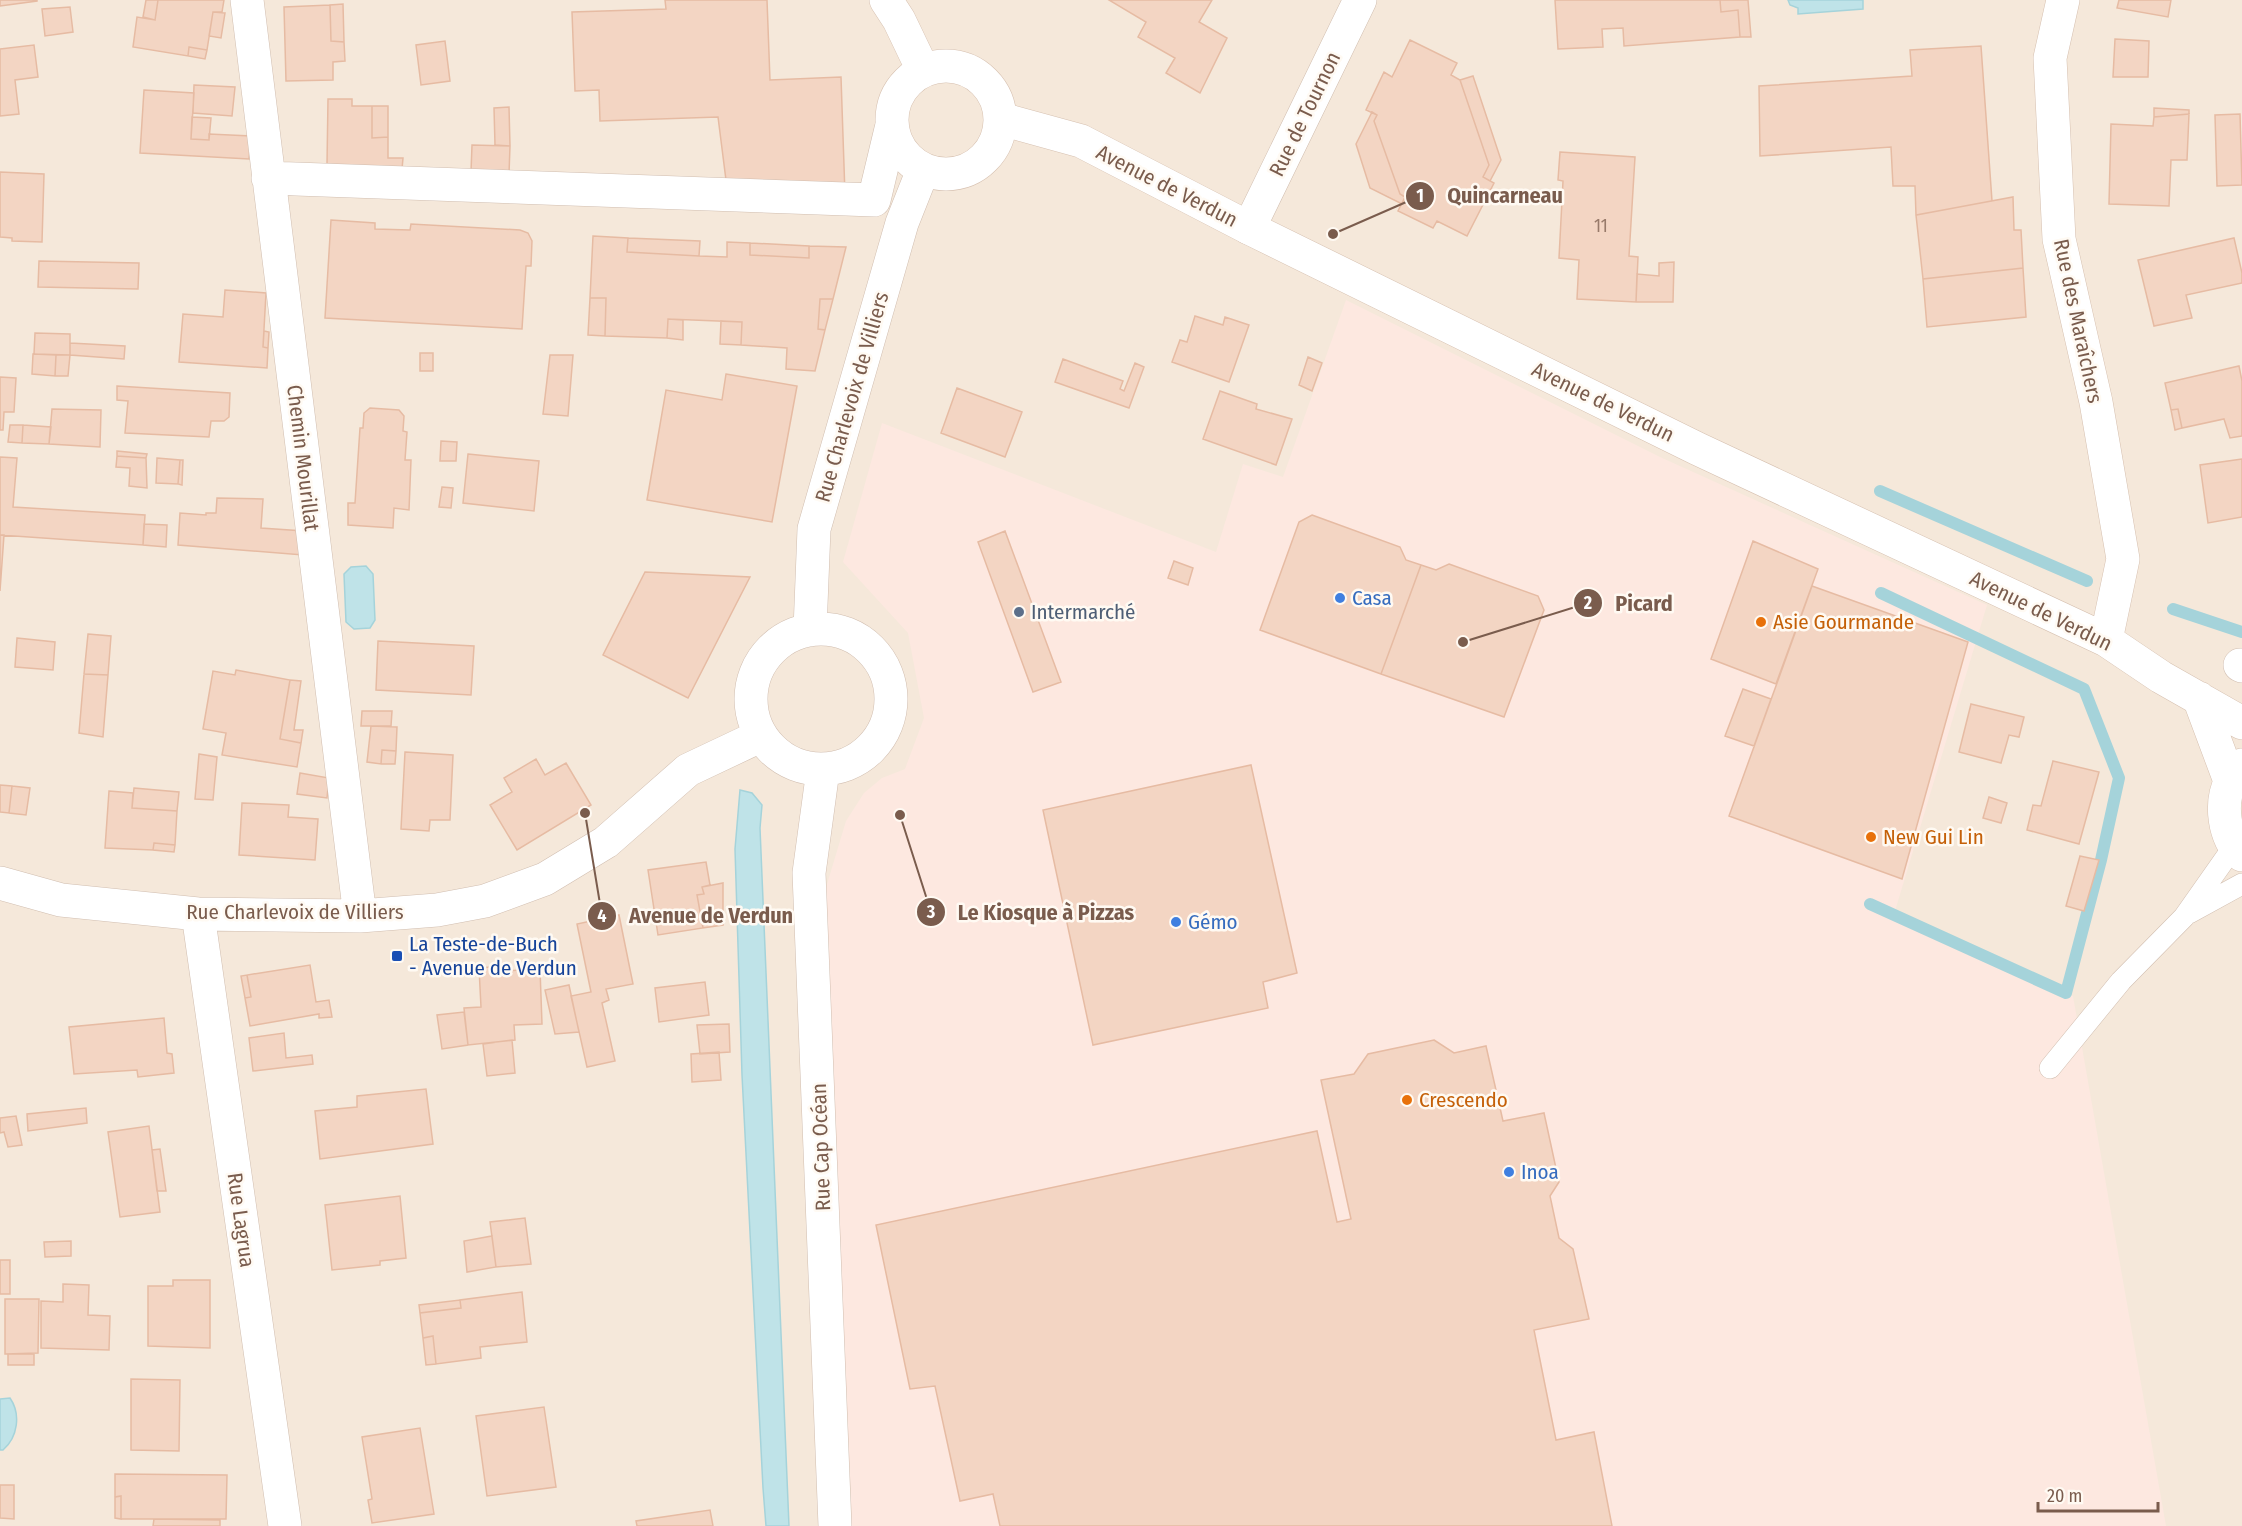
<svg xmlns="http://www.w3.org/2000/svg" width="2242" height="1526" font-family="'Fira Sans Condensed',sans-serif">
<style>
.residential{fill:#f5e8da}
.commercial{fill:#fde8e0}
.water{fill:#bfe3e8;stroke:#a5d3da;stroke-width:1.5}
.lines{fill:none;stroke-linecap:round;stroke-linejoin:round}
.stream{stroke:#a5d3da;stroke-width:12}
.building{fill:#f3d5c3;stroke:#e6bba3;stroke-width:1.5}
.lane-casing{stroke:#d1beb0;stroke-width:22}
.street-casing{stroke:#d1beb0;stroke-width:34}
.secondary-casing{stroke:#d6c0b0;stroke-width:34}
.lane{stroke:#fff;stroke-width:21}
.street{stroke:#fff;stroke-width:33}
.secondary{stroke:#fff;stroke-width:33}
.shop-dot{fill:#3f7fe0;stroke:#fffaf3;stroke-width:2}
.service-dot{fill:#5c6f8a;stroke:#fffaf3;stroke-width:2}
.food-dot{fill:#e8710a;stroke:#fffaf3;stroke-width:2}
.transit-dot{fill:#1a4fb4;stroke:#fffaf3;stroke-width:2}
.labels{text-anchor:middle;stroke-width:5;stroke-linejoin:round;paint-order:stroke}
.number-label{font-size:18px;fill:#987a6a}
.street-label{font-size:21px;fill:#7a5c4d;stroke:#fffaf3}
.shop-label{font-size:21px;fill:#366cbe;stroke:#fffaf3;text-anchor:start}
.service-label{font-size:21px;fill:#4e5e75;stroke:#fffaf3;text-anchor:start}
.food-label{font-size:21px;fill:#c56008;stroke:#fffaf3;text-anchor:start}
.transit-label{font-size:21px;fill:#164399;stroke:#fffaf3;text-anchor:start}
.leader{fill:none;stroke:#7a5c4d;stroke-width:2}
.callout-dot{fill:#7a5c4d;stroke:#fffaf3;stroke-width:2}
.mark-label{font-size:18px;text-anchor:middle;font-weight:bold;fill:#fff}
.callout-label{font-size:22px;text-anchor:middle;font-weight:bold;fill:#7a5c4d;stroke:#fffaf3;stroke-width:5;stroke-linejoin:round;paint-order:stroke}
</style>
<rect width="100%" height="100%" fill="#fdf6ec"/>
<path class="residential" d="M0,0H2242V1526H0Z"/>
<path class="commercial" d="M1346,300L1660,457L1987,605L1895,911L2073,996L2166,1526H852L825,891L846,821L864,793L882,778L905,769L924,718L908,633L843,562L882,423L1216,552L1243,464L1283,477Z"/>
<path class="water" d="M1788,0H1863V9L1798,14V8L1790,5Z
M366,566L373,574L375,620L370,628L354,629L346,622L344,574L351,567Z
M740,790L752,793L762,805L760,828L789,1526H766L763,1488L742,1075L735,849Z
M10,1398C21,1414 18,1437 3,1450H0V1399Z"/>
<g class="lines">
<path class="stream" d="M1880,491L2087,581
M2173,609L2242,632
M1870,904L2066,993L2101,860L2119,778L2084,689L1881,593"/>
</g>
<path class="building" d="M0,0H37V1L0,6Z
M146,0H158L155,20L143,17Z
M158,0H224L222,12H213L207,50L189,47L188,56L133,47L137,17L155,20Z
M665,0H767L770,80L841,77L845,195L726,180L718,117L600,121L599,90L575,91L572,12L666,9Z
M1109,0H1212L1199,22L1227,38L1200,93L1166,73L1175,58L1138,37L1146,22Z
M1555,0H1720L1721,12L1738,10L1740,37L1624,46L1623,28L1602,29L1603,47L1558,49Z
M1720,0H1748L1751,37H1740L1738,10L1721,12Z
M2119,0H2171L2168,17L2117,8Z
M343,4L344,42L331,41L330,5Z
M330,5L331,41L344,42L345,61L333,62V80L286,81L284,7Z
M70,7L73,32L45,36L42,9Z
M213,12L225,13L221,38L209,36Z
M2115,39L2149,41L2148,77H2113Z
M1410,40L1457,63L1451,75L1460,80L1489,165L1483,177L1494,183L1467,236L1437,221L1433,228L1398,211L1405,197L1400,194L1374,121L1377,115L1366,110L1384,72L1392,77Z
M445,41L450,81L421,85L416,45Z
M34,45L38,77L15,80L19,114L0,116V49Z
M1981,46L1992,201L1916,215L1915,186H1893L1891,147L1760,156L1759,86L1912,76L1910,50Z
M189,47L207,50L205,59L188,56Z
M1473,76L1501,160L1490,181L1483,177L1489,165L1460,80Z
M194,85L235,87L232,116L193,113Z
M144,90L194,93L191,139L209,140V134L251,136L249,159L140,153Z
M328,99H352V106H372V138L388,137V158H403L402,169L327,165Z
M372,106H388V137L372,138Z
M509,107L510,146L495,145L494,108Z
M2154,108L2189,110V114L2154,117Z
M1372,112L1377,115L1374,121L1400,194L1405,197L1402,204L1370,188L1356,144Z
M2189,114L2187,160H2171L2169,206L2109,204L2111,124L2153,126L2154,117Z
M2240,114L2242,185L2217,186L2215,115Z
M192,117L211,118L209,140L191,139Z
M472,145L510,146L509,174L471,172Z
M1560,152L1635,157L1629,256L1638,257L1636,302L1577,299L1579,260L1559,258L1563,181L1558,180Z
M0,172L44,174L42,242L12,241V238L0,237Z
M2013,197L2014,230H2021L2023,268L1923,279L1916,215Z
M331,220L375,223V229L410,230L411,224L520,230L528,233L532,241L531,266H526L522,329L325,318Z
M593,236L628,238L627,252L699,256L727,257V242L750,243V255L809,258V246L846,247L833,299H820L818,329L825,330L815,371L786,369L787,348L741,345L742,322L668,319L667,338L605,336L606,298H590Z
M628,238L700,241L699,256L627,252Z
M2234,238L2242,273V283L2186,295L2192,318L2154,326L2138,260Z
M750,243L809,246V258L750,255Z
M39,261L139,263L138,289L38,287Z
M1674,262L1673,302H1636L1637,274L1659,276V263Z
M2023,268L2026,317L1927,327L1923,279Z
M225,290L266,293L263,347L268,348L267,368L179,362L183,314L223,317Z
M590,298H606L605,336L588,335Z
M820,299H833L825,330L818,329Z
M1195,316L1223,325L1225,317L1249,325L1229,382L1172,362L1180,340L1187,342Z
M668,319L683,320V340L667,338Z
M721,321L742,322L741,345L720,344Z
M264,331L269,332L268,348L263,347Z
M35,333L70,334V355L34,354Z
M70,343L125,346L124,359L70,355Z
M420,353H433V371H420Z
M33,354L56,355L55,376L32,374Z
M56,355H70L68,376H55Z
M550,355H573L568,416L543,414Z
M1308,357L1322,363L1312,391L1299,385Z
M1063,359L1123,381L1120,389L1124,391L1135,363L1144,367L1129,408L1055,382Z
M2239,366L2242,381V436L2230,438L2224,419L2182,428L2178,409L2171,410L2165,383Z
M726,374L797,386L772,522L647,500L666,390L722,400Z
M0,377L16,378L14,412H4L3,430H0Z
M117,386L230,393L229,417L224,421H211L209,437L125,433L128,401L117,400Z
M957,388L1022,412L1005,457L941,433Z
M1220,391L1257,404L1256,409L1292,419L1276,465L1203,439Z
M370,408L399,410L404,416L403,431L407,432L405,460H411L409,510L394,508L393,528L348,525V503H355L360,428H363L364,413Z
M52,409L101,410L100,447L49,444Z
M2178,409L2182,428L2175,430L2171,410Z
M10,425H23L22,443L8,442Z
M23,425L51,427L49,444L22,443Z
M441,441L457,442L456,461H440Z
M117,451L147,454L146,458L117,456Z
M468,454L539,461L534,511L463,503Z
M117,456L146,458L147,488L129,486L130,468L116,467Z
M0,457L17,458L13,507L145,515L143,545L0,535Z
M157,458L180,460L178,484L156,483Z
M2242,459V517L2208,523L2200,465Z
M180,460H183L182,485L178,484Z
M442,487L453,488L451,508L439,507Z
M217,498L263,499L261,528L304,531L303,555L178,545L180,513L206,515V513H216Z
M1312,515L1400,547L1406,560L1421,565L1381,674L1260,630L1299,522Z
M144,524L167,525L166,547L143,545Z
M1005,531L1061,682L1033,692L978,542Z
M0,535H4L0,591Z
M1753,541L1818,569L1776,684L1711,659Z
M1174,561L1193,568L1188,585L1168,578Z
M1449,564L1538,596L1544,610L1504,717L1381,674L1421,565L1436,570Z
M645,572L750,577L688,698L603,655Z
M1812,586L1968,642L1902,879L1729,816Z
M88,634L111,636L108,675L84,674Z
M17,638L55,642L53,670L15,667Z
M378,641L474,646L471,695L376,690Z
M236,670L290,680L280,739L301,743L297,767L222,755L226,733L203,729L213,671L235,675Z
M84,674L108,675L103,737L79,733Z
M290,680L301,681L294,730H303L301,743L280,739Z
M1743,689L1771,699L1754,746L1725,736Z
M1971,704L2024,717L2019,737L2009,735L2001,763L1959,752Z
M362,711H392L391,726H361Z
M371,726L397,727L396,751L382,750L381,764L367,762Z
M382,750L396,751L395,764H381Z
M405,752L453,755L450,820H430L429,831L401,829Z
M199,754L217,757L213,800L195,799Z
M536,759L545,775L566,763L591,805L517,850L490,805L512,792L504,778Z
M2053,761L2099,772L2079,844L2027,830L2033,805L2041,806Z
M1251,765L1297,973L1263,982L1268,1008L1093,1045L1043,810Z
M300,773L329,778L327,798L297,794Z
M0,785L12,786L9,813L0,812Z
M12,786L30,788L26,815L9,813Z
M134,788L179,792L177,811L132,808Z
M109,791L133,793L132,808L177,811L175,845L154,843L153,850L105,848Z
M1989,797L2007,803L2001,823L1983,818Z
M242,803L289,805L288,817L318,819L315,860L239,855Z
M154,843L175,845L174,852L153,850Z
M2080,856L2099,860L2084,911L2066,906Z
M706,862L710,885L702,887L704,894L697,895L703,928L658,935L648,870Z
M723,883V925L703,928L697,895L704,894L702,887Z
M619,915L633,984L606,989L609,1000L602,1003L615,1061L587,1067L571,996L591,992L577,924Z
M310,965L316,1002L329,1000L332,1017L319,1018V1014L250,1026L245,998L251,997L247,975Z
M502,966V971L540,969L542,1024L514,1025L515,1040L468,1045L464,1008L481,1007L479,968Z
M247,975L251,997L245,998L241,976Z
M705,982L709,1015L659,1022L655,988Z
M569,985L579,1032L555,1034L545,990Z
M464,1012L468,1045L442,1049L437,1015Z
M164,1018L167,1053L172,1054L174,1073L138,1077L137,1070L74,1074L69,1027Z
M729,1024L730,1052L700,1054L697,1025Z
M284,1033L286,1058L312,1055L313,1064L253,1071L249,1038Z
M512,1040L515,1073L487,1076L483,1044Z
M1434,1040L1454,1053L1486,1046L1503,1121L1544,1113L1559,1182L1550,1196L1559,1238L1573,1249L1589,1319L1534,1330L1556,1440L1594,1432L1612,1526H1000L993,1494L960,1501L935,1386L910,1389L876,1225L1317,1131L1337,1222L1351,1219L1321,1080L1354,1074L1368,1054Z
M719,1052L721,1080L692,1082L691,1054Z
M426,1089L433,1144L320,1159L315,1111L357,1107V1096Z
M86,1108L87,1123L28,1131L27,1114Z
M16,1116L22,1145L8,1147L4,1132L0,1133V1118Z
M149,1126L160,1212L120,1217L108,1132Z
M160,1149L166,1191H157L152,1150Z
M400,1196L406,1258L380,1261V1265L332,1270L325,1205Z
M525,1218L531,1264L496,1267L490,1222Z
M492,1236L496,1267L467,1272L464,1241Z
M71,1241V1256L45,1257L44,1242Z
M0,1260H10V1294H0Z
M173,1280H210V1348L148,1346V1286H173Z
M63,1284L89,1285L88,1315L110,1316L109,1350L41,1348V1301L63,1302Z
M522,1292L527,1342L480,1347L481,1358L436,1364L433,1336L423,1338L420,1313L461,1308L460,1300Z
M5,1299H39L38,1353L5,1354Z
M460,1300L461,1308L420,1313L419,1305Z
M433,1336L436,1364L426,1365L423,1338Z
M8,1354H34V1365H8Z
M131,1379L180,1380L179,1451L131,1450Z
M544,1407L556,1487L487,1496L476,1416Z
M420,1428L434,1514L372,1523L368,1500L372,1499L362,1437Z
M115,1474L227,1475L226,1519H121V1496L115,1497Z
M0,1485H14V1519L0,1518Z
M121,1496V1519L115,1518V1497Z
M710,1510L713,1526H637L636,1521Z
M154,1519L220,1520V1526H153Z"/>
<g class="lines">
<g class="lane-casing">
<path id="lane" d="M2189,913L2242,884
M2050,1068L2121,981L2184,917L2234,846"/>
</g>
<g class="street-casing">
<path id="street" d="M247,0L360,916
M268,178L874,200L891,129
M1249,228L1360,0
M751 699a70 70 0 1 1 140 0a70 70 0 1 1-140 0Z
M810,630L814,529L902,223L923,170
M2240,665L2242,666
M823,770L809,873L835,1526
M0,883L61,900L198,914L360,916L437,910L485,901L545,879L606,842L688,770L760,736
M198,914L285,1526"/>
</g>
<g class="secondary-casing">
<path id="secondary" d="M886,0L899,20L923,70
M2063,0L2050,58L2059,239L2096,402L2123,559L2106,640
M892 120a54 54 0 1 1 108 0a54 54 0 1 1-108 0Z
M1001,119L1081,141L1249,228L1698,449L2106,640L2161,677L2242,723
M2199,698L2230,781
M2242,765C2238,770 2234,775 2231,780C2219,804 2224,837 2242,855"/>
</g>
<use href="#lane" class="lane"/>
<use href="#street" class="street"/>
<use href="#secondary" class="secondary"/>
</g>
<g class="shop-dot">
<circle cx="1340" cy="598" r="6"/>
<circle cx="1176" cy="922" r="6"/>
<circle cx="1509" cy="1172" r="6"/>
</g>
<circle class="service-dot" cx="1019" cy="612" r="6"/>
<g class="food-dot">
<circle cx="1761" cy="622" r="6"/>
<circle cx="1871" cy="837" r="6"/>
<circle cx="1407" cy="1100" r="6"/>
</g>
<rect class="transit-dot" x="391" y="950" width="12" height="12" rx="3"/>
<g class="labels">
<g class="number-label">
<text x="1601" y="232">11</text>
</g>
<g class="street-label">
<text transform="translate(1305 114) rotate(-64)" y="7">Rue de Tournon</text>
<text transform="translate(1167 186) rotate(27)" y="7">Avenue de Verdun</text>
<text transform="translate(2078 321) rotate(78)" y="7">Rue des Maraîchers</text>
<text transform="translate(852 397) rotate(-74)" y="7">Rue Charlevoix de Villiers</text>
<text transform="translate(1603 402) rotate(26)" y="7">Avenue de Verdun</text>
<text transform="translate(303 458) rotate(83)" y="7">Chemin Mourillat</text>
<text transform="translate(2041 611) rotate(26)" y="7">Avenue de Verdun</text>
<text x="295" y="919">Rue Charlevoix de Villiers</text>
<text transform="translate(821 1147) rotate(-92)" y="7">Rue Cap Océan</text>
<text transform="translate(241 1220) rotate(82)" y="7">Rue Lagrua</text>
</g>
<g class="shop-label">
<text x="1352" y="605">Casa</text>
<text x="1188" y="929">Gémo</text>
<text x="1521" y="1179">Inoa</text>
</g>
<g class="service-label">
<text x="1031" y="619">Intermarché</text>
</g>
<g class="food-label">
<text x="1773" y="629">Asie Gourmande</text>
<text x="1883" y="844">New Gui Lin</text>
<text x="1419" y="1107">Crescendo</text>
</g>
<g class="transit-label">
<text x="409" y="951">La Teste-de-Buch<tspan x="409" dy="24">- Avenue de Verdun</tspan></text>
</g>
</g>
<path class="leader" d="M1333 234L1420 196M1463 642L1588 603M900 815L931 912M585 813L602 916"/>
<g class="callout-dot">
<circle cx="1333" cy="234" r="6"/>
<circle cx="1463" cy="642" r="6"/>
<circle cx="900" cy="815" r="6"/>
<circle cx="585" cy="813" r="6"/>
<circle cx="1420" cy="196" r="15"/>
<circle cx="1588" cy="603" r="15"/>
<circle cx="931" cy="912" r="15"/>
<circle cx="602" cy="916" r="15"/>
</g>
<g class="mark-label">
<text x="1420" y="202">1</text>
<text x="1588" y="609">2</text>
<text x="931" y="918">3</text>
<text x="602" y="922">4</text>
</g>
<g class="callout-label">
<text x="1505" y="203">Quincarneau</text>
<text x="1644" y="611">Picard</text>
<text x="1046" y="920">Le Kiosque à Pizzas</text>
<text x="711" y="923">Avenue de Verdun</text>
</g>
<path d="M2038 1502v9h120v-9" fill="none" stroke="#7a5c4d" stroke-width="3"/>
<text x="2047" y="1502" font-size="18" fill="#7a5c4d" stroke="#fffaf3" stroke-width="4.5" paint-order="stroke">20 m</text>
</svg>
